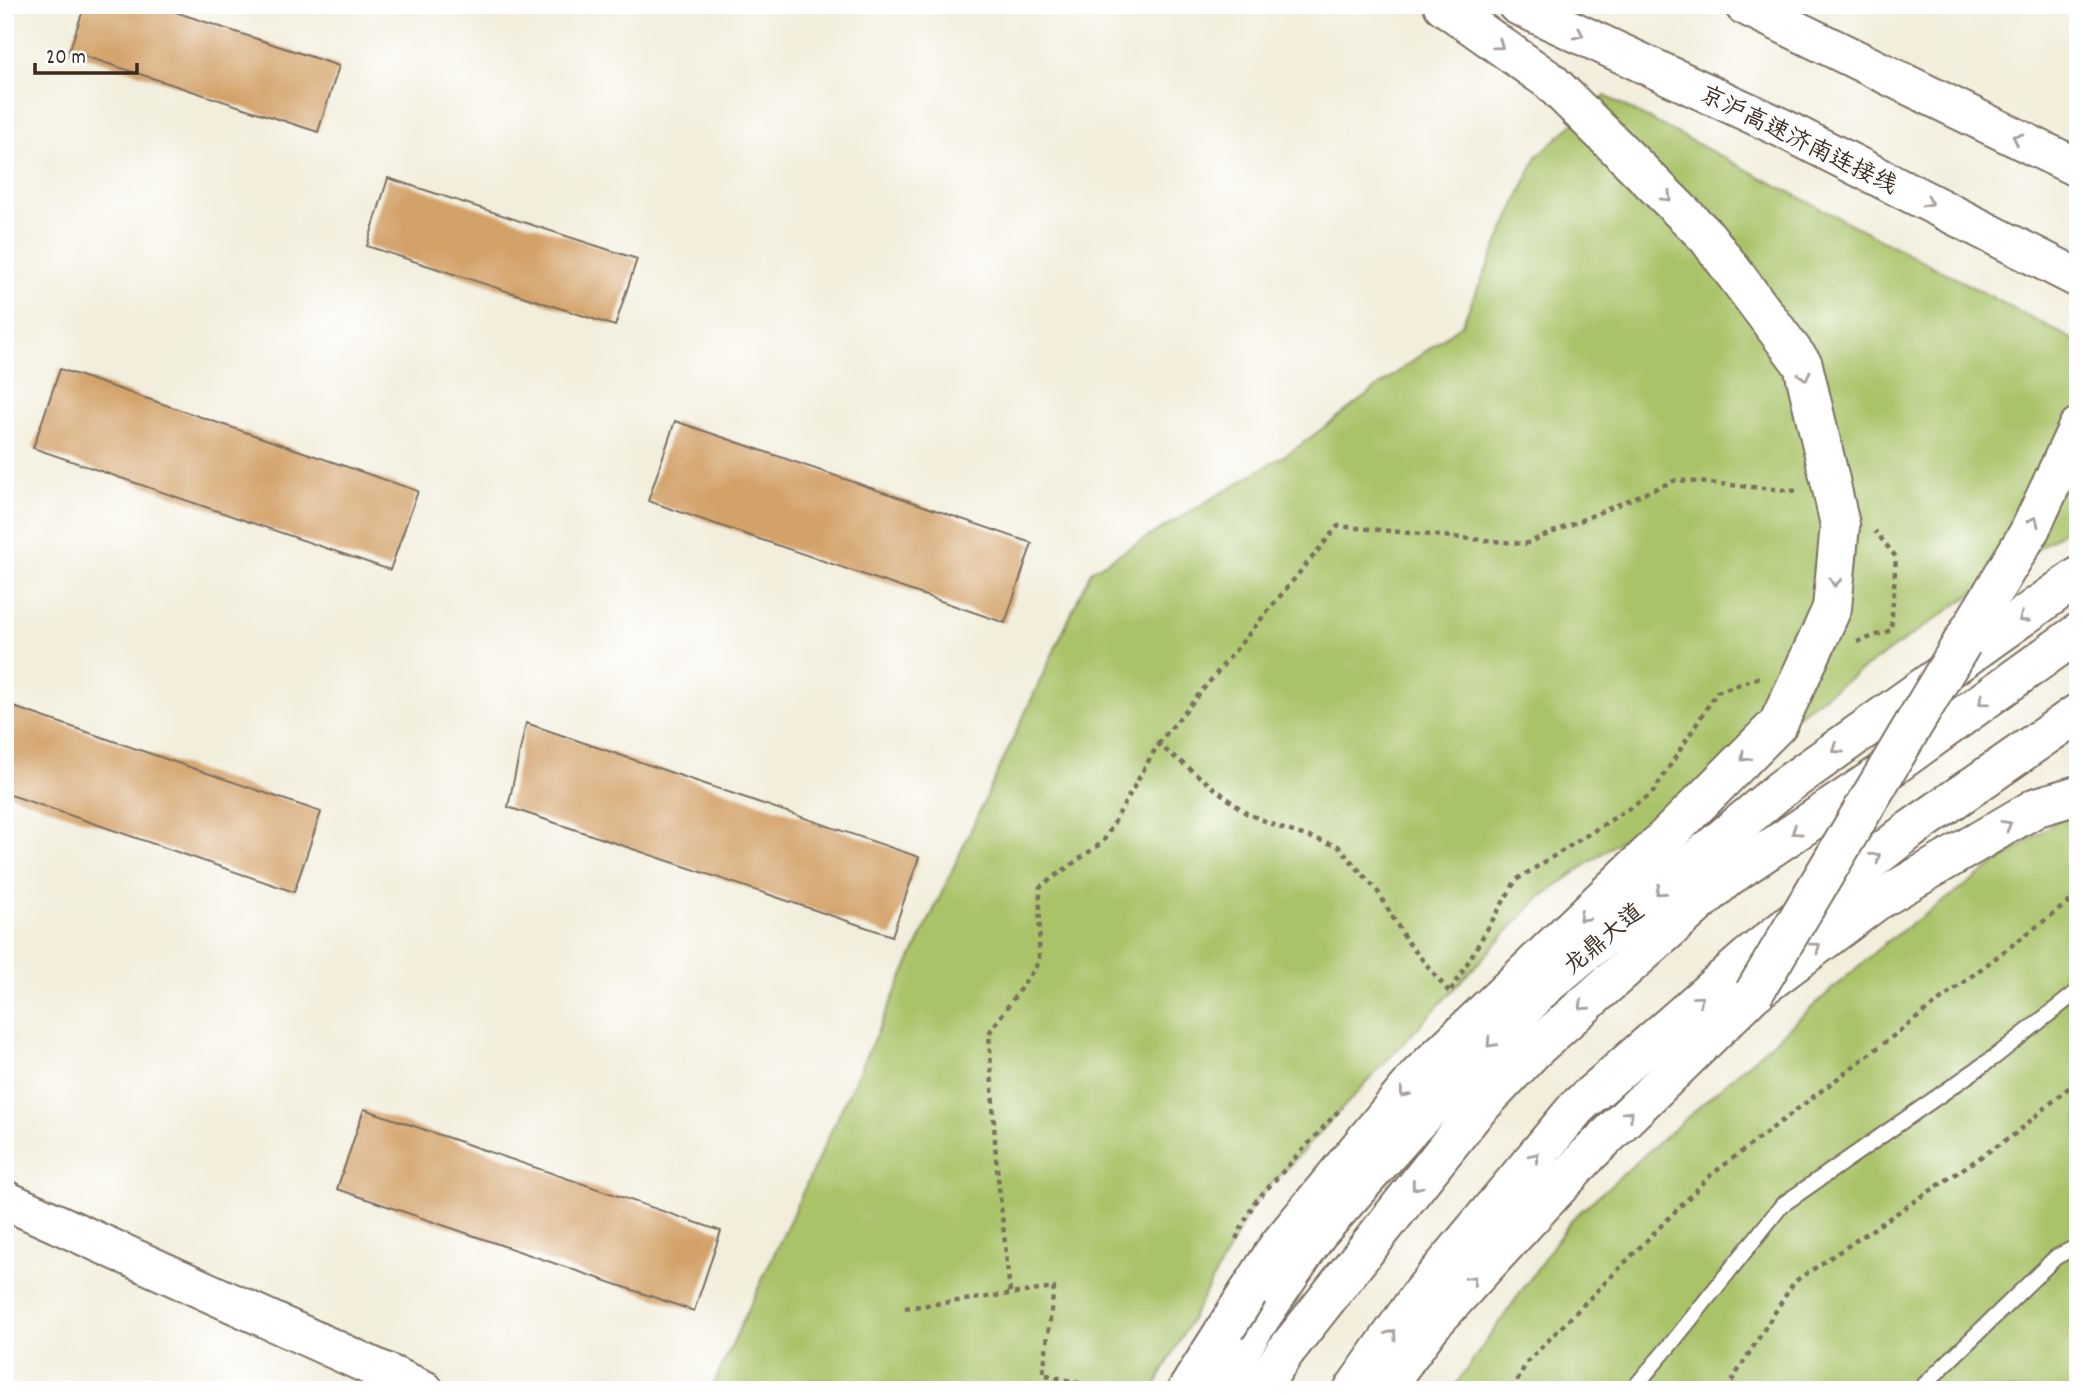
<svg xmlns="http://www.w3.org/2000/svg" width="2083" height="1395" font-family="Dekko,'LXGW WenKai TC',sans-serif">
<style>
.green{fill:#a9c368;stroke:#727643;stroke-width:2}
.building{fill:#d3a269}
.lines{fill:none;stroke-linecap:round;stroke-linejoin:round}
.lane-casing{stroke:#7b6f60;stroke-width:18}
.secondary-casing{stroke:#7b6f60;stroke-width:42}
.primary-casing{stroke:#7b6f60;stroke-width:42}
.highway-casing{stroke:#7b6f60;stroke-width:42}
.path{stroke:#7b6f60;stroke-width:4.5;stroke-dasharray:5 5;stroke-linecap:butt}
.lane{stroke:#fff;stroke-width:14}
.secondary{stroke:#fff;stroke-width:38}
.primary{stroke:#fff;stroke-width:38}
.highway{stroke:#fff;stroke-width:38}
.highway-bridge-casing{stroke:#7b6f60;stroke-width:42;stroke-linecap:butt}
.highway-bridge{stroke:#fff;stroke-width:38}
.oneway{stroke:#a79f9a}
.labels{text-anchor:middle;stroke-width:6;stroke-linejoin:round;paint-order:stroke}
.street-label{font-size:24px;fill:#3b2a1e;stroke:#fff}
</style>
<rect width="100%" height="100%" fill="#fff"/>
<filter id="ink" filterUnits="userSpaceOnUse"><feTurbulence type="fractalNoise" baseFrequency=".0143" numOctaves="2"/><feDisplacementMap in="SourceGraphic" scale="14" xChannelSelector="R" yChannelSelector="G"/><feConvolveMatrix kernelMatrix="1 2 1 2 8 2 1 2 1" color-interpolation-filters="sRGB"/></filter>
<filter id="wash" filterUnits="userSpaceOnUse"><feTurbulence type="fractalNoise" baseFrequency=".00686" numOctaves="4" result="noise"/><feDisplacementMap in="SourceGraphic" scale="28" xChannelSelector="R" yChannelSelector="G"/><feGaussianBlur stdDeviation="1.57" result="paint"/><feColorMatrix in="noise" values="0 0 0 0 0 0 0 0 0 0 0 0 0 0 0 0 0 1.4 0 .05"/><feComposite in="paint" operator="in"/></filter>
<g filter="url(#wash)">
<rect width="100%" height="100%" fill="#f2eedb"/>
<path class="green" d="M1605,96L2078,342V521L1831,691L1538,899L1254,1203L1153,1390H711L1091,571L1295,449L1462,324L1537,156Z
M2078,806V1390H1452L1572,1219L1886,942Z"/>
<g id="blocks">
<path class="building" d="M85,5H154L339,66L318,132L69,51Z
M388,178L637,259L615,326L367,246Z
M60,369L418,491L390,570L33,448Z
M675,421L1032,543L1005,623L648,501Z
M5,704L321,812L294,892L5,793Z
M526,723L919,857L892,936L508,807Z
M364,1109L721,1231L694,1311L337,1189Z"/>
</g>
</g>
<g filter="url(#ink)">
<use href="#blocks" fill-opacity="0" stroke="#7b6f60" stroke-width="2"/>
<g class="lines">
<g class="lane-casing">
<path id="lane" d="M1632,1390L1671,1344L1782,1205L1996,1056L2078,991
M1919,1390L2056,1257L2078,1246"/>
</g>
<g class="secondary-casing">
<path id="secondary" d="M5,1200L424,1390"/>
</g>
<g class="primary-casing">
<path id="primary" d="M1217,1390L1254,1328L1318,1233L1412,1127L1544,987L1781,789L2078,577
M1353,1390L1420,1295L1577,1107L1747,958L1910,830L2078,713"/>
</g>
<g class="highway-casing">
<path id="highway" d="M1443,5L1550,81L1707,237L1803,365L1830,480
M1517,5L1780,127L2078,278
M1744,5L2078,168
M1819,637L1832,608L1840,525
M1962,643L2029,532L2078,427
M1248,1293L1279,1245L1419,1075L1651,852L1778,724L1798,682
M1187,1390L1226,1328
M1259,1390L1285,1352L1474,1113L1535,1049L1728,877L1896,764L2078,633
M1383,1390L1432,1324L1588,1155L1754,993L1875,902L2037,807L2078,795"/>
</g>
<path class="path" d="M1857,642L1891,630L1896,557L1875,531
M1158,744L1338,526L1525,544L1676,480L1796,491
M2068,902L2078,914
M1451,991L1516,880L1652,794L1717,692L1760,677
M1236,1239L1254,1203L1342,1107
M1010,1292L996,1158L989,1033L1039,962L1040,887L1103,842L1158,744L1246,813L1284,829L1338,846L1378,892L1406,940L1450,993
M905,1308L1054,1288L1043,1374L1105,1390
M1513,1390L1526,1363L1711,1175L2078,895
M1726,1390L1794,1282L2015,1134L2078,1080"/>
<use href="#lane" class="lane"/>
<use href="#secondary" class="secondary"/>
<use href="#primary" class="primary"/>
<use href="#highway" class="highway"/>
<g class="highway-bridge-casing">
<path id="highway-bridge" d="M1830,480L1840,525
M1798,682L1819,637
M1754,993L1962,643
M1226,1328L1248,1293"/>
</g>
<use href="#highway-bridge" class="highway-bridge"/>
</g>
<defs><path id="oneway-chevron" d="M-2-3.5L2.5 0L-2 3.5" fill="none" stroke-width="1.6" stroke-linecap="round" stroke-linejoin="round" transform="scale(1.75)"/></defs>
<g class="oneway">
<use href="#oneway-chevron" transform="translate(1579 34) rotate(25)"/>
<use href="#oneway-chevron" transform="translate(1499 45) rotate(36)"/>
<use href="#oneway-chevron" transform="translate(2017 138) rotate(-154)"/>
<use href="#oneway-chevron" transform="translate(1667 197) rotate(45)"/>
<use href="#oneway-chevron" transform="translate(1928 202) rotate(27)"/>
<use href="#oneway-chevron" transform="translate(1805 376) rotate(75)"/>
<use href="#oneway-chevron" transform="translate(2034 521) rotate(-65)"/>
<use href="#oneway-chevron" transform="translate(1835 582) rotate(95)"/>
<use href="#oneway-chevron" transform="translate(2023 618) rotate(145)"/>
<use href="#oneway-chevron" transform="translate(1983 701) rotate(144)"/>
<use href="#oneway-chevron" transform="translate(1837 749) rotate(145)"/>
<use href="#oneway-chevron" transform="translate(1745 757) rotate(135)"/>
<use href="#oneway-chevron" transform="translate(2007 825) rotate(-30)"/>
<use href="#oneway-chevron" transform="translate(1796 831) rotate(146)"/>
<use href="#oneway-chevron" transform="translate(1876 857) rotate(-38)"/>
<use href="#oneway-chevron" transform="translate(1660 891) rotate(140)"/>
<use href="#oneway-chevron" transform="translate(1583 917) rotate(136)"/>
<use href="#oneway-chevron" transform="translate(1816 947) rotate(-37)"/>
<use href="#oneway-chevron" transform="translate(1699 1000) rotate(-41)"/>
<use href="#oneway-chevron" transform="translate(1583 1006) rotate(138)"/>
<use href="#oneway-chevron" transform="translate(1491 1043) rotate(133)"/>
<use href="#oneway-chevron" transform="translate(1404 1093) rotate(129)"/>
<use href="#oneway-chevron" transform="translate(1629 1115) rotate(-44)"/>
<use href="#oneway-chevron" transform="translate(1535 1157) rotate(-50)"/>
<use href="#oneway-chevron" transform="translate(1416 1186) rotate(128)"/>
<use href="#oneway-chevron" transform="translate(1472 1280) rotate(-47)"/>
<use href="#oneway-chevron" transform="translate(1392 1334) rotate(-55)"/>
</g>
</g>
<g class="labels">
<g class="street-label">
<text transform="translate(1799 139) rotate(26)" y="8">京沪高速济南连接线</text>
<text transform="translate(1603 938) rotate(-40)" y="8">龙鼎大道</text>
</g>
</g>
<rect width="2083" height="1395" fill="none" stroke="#fff" stroke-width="28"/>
<path d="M35 63v10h102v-10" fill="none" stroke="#3b2a1e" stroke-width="3.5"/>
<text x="46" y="63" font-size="21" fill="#3b2a1e" stroke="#ffffff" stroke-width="5" paint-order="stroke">20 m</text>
</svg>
